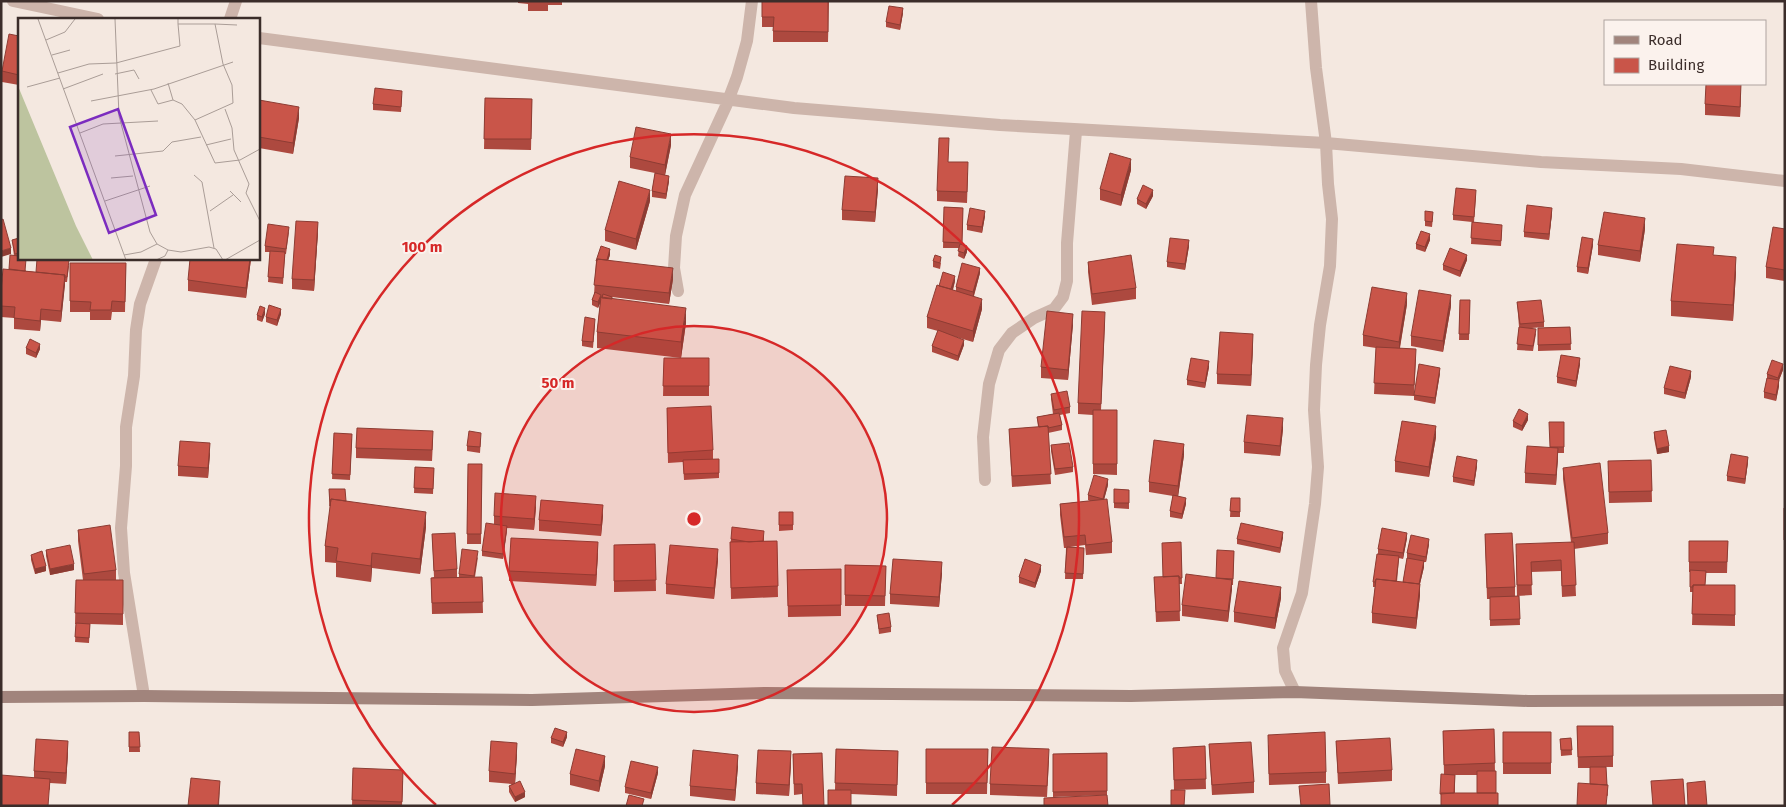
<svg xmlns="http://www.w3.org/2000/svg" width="1786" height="807" font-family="'Fira Sans',sans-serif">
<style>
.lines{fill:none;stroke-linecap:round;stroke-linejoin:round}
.street{stroke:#cdb5ab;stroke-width:12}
.secondary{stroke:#a1847c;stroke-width:12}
.wall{fill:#ad493f;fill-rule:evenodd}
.shaded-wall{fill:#8d3c33}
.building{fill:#c95549;stroke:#8d3c33}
.ring{fill:none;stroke:#d62828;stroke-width:2.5}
.inset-road{fill:none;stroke:#aa9d97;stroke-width:1}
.view{fill:#7b2cbf;fill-opacity:0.15;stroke:#7b2cbf;stroke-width:2.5}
.inset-edge{fill:none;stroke:#3b2d2a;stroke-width:2.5}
.centre{fill:#d62828;stroke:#fbf2ed;stroke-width:2.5}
.ring-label{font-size:15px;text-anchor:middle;font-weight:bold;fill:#d62828;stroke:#fbf2ed;stroke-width:4;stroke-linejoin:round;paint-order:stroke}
</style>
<rect width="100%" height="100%" fill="#f4e8e0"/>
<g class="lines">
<path class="street" d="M13,1L98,19
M230,19L236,1
M259,38L794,108L1000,125L1326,143L1541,162L1681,169L1785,181
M678,291L674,268L676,236L685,195L726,106L737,77L747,41L752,1
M985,480L983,437L989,384L999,350L1012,333L1034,318L1054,309L1063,297L1067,281V243L1076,131
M1295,692L1285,671L1283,648L1302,593L1315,504L1318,467L1314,410L1316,365L1320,325L1330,266L1332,219L1328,184L1326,143L1316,68L1311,1
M144,696L124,573L121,528L126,466V427L134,376L136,330L140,304L156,259"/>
<path class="secondary" d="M1,697L144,696L532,700L766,693L1131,696L1295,692L1528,701L1785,700"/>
</g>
<path class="wall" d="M518,1H562V5H548V11H528V4L518,3Z
M762,1H829L828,42H773V27H762Z
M903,13L900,30L886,27V22Z
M19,36V85L2,82V71Z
M1741,93L1740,117L1705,115V104Z
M402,96L401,112L373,110V104Z
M485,98L532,99L531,150L484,149Z
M259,100L299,118L293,154L259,148Z
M671,145L665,175L669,181L666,199L652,197V191L655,173L630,168V157Z
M948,162L968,173L967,203L937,201V191Z
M1131,170L1121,206L1100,200V189Z
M878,189L875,222L842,220V210Z
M1153,196L1146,209L1137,204V199Z
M1476,196L1474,222L1502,230L1501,246L1471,244L1472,222L1453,220V215Z
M650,201L636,250L605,241V230Z
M944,207L963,208L962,245L967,252L964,259L958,256L959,248H943Z
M1552,213L1549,240L1524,237V232Z
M985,216L982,233L967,230V225Z
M1433,217L1432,227L1425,226V221Z
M1645,229L1640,262L1598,255V245Z
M1785,229V281L1766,278V267Z
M289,232L286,254H285L283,284L268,282L270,252H265V246Z
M318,232L314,291L292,289V279Z
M19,238V259L26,271L36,272L69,266L67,282H65L61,322L41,320L40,331L14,329V318L1,317V291L14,256L12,240Z
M1430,240L1425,252L1416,249V244Z
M1593,245L1588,274L1577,272V267Z
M1189,246L1185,270L1167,267V262Z
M610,255L608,260L673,279L669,304L612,297V299L686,323L681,358L597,348V332L600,303L598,308L592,305V300L594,295L596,261Z
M1714,255L1736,272L1733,321L1671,316V301Z
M251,259L246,298L188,291V280Z
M1467,260L1460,277L1443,270V265Z
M933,261L941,263L940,269L933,267Z
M1088,262L1136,288V299L1092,305L1088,272Z
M70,263H126L125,312H112L111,320H90V312H70Z
M980,273L974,296L982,309L973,342L949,335L964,345L958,361L932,352V346L938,331L927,328V317L939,286L955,281L953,290L956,291V287Z
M1460,300H1470L1469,340H1459Z
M1517,302L1544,322V327L1532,328L1536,334L1533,351L1517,350L1519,327Z
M1407,304L1400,348L1416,359L1414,396L1374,394L1376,348L1363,346V335Z
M1451,306L1443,352L1411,346V336Z
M265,314L262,322L257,320V315Z
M281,314L277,326L266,322V317Z
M1105,322L1101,410H1117V475L1093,474V415L1078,414V403Z
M595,324L593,348L582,346V341Z
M1073,324L1068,380L1041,378V367Z
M1570,327L1571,350L1538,351V328Z
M1253,345L1251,386L1217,384V374Z
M26,348L40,349L36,358L26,354Z
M664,358H709V396H663Z
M1580,364L1576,387L1557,383V377Z
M1209,367L1205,388L1187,385V380Z
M1783,370L1779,380V386L1776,401L1764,398V392L1767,378V374Z
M1440,373L1435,404L1414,400V395Z
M1691,377L1685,399L1664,394V388Z
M1051,394L1070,407V413L1060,415L1062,425V430L1048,433L1051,484L1012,487L1009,429L1038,427L1037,417L1053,414L1051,399Z
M667,408L713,450V459H719V478L684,480L683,462L668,463Z
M1528,420L1522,431L1513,427V421Z
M1564,422V453H1558L1556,485L1525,483V473L1550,448Z
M1283,429L1280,456L1244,453V442Z
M1654,432L1669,452L1657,454L1654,438Z
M334,433L352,439L350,480L332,479Z
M1436,437L1429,477L1395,472V461Z
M481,438L480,453L467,451V446Z
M433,441L432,461L356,458V448Z
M1051,445L1073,467V472L1055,475L1051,451Z
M210,453L208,478L178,476V466Z
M1184,455L1178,496L1186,504L1182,519L1170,517V511L1173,496L1149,492V482Z
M1651,460L1652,502L1609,503L1608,472Z
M1748,462L1745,484L1727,481V476Z
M468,464H482L481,544H467Z
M1477,466L1474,486L1453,482V477Z
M415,467L434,468L433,494L414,493Z
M1563,468L1608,533V544L1574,549L1576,596L1562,597L1561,571L1531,572L1532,595L1517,596L1516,555L1571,542L1563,479Z
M1108,485L1104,499L1112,542V553L1086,555L1085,545L1070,547L1084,548L1083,579H1065L1066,548H1064L1060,515V504L1090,501L1088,500V495Z
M329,489L346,501L426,527L420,574L372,568L371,582L336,577V563L325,562V546L330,510Z
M1114,489L1129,490V509L1114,508Z
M1231,498H1240V517H1230Z
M536,507L534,530L507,528L503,559L482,556V551L494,524V516Z
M779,512H793V530L779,531Z
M603,516L601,536L539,531V520Z
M78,530L116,570V580H123V625L90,624L89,643L75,642L76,624H75L76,580H83L78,541Z
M432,534L457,569V577H459V574L478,557L475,577H482L483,613L432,614L431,578L434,577Z
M1485,534L1515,587V596H1519L1520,625L1490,626V599H1487Z
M764,536V541H777L778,597L731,599L730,553L731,539Z
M1283,537L1280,553L1237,544V539Z
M1407,538L1403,559L1399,558L1397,582H1403L1407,558V553L1429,544L1426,562H1424V567L1420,584V595L1416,629L1372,623V613L1375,587H1373V582L1378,554V549Z
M1689,541H1728L1727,573H1706L1705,585H1735V626L1692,625L1693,592H1690V572H1689Z
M1181,542L1182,584H1179L1180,621L1156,622L1154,577H1163Z
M655,544L656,591L614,592V545Z
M46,550L74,570L50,575L46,556Z
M1234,551L1233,585H1232L1228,622L1182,616V605L1216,578Z
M598,553L596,586L509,581V571Z
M31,555L46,571L35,574L31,560Z
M718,560L714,599L666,594V584Z
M845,565L886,566L885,606H845Z
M841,569V616L788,617L787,570Z
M1041,571L1035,588L1019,583V577Z
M942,573L939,607L890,604V594Z
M1281,598L1275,629L1234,622V612Z
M877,615L891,627V632L879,634Z
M1577,726H1613V767H1606L1607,785L1608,796L1590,784V768H1578Z
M1494,729L1495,771L1496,793L1441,806L1444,774L1443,731ZM1455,775H1477V793H1455Z
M129,732H139L140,752H129Z
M1503,732H1551V774H1503Z
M567,737L563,747L551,743V738Z
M1571,738L1572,755L1561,756L1560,739Z
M1336,741L1392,770V781L1338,784Z
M1209,744L1254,782V793L1212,795Z
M1268,745L1326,772V783L1269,785Z
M1205,746L1206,789L1174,790L1173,748Z
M836,749L898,751L897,796L851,794L835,790Z
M926,749H988L987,794H926Z
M68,752L66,784L50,783V790L34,778V771Z
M822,753L802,794L794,795L793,754Z
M1107,753V795L1053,797V754Z
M517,754L515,783L525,797L515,802L509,792V786L512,784L489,782V771Z
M1049,760L1047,797L990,795V784Z
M791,762L789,796L756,794V783Z
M605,766L599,792L570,785V774Z
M738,766L735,801L690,796V786Z
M353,768L403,781L402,806H352Z
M658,773L651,799L625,793V787Z"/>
<path class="shaded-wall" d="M903,8V13L900,30V25Z
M1741,84V93L1740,117V107Z
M299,107V118L293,154V143Z
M671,134V145L665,175V165Z
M1131,159V170L1121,206V195Z
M669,176V181L666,199V194Z
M878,178V189L875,222V212Z
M650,190V201L636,250V239Z
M1153,190V196L1146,209V204Z
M1552,208V213L1549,240V234Z
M985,211V216L982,233V227Z
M1645,218V229L1640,262V251Z
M260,220V231L259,244V234Z
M318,222V232L314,291V280Z
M1430,234V240L1425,252V247Z
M1593,239V245L1588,274V268Z
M1189,240V246L1185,270V264Z
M967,246V252L964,259V253Z
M11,248V254L1,257V251Z
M610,249V255L605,270V264Z
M1467,255V260L1460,277V271Z
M1736,257V272L1733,321V305Z
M250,259H251L246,298V288Z
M673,268V279L669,304V293Z
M980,268V273L973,298V292Z
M65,275V285L61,322V311Z
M955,276V281L951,296V290Z
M1407,293V304L1399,352V342Z
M601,295V301L598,308V302Z
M1451,295V306L1443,352V341Z
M982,299V309L973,342V331Z
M265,308V314L262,322V317Z
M686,308V323L681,358V342Z
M41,309V320L40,331V321Z
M281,309V314L277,326V320Z
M1073,314V324L1068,380V370Z
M1253,334V345L1251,386V375Z
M964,340V345L958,361V356Z
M40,344V349L36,358V353Z
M1580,358V364L1576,387V381Z
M1209,361V367L1205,388V383Z
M1783,364V370L1778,383V378Z
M1440,368V373L1435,404V398Z
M1691,371V377L1685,399V393Z
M1779,380V386L1776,401V395Z
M1528,414V420L1522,431V426Z
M1283,418V429L1280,456V446Z
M1436,426V437L1429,477V467Z
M210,443V453L208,478V468Z
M1184,444V455L1178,497V486Z
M1669,446V452L1657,454V449Z
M1558,448V459L1556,485V475Z
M1748,457V462L1745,484V479Z
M1477,460V466L1474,486V481Z
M1108,479V485L1103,504V499Z
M536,496V507L534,530V519Z
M1186,498V504L1182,519V514Z
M603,505V516L601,536V525Z
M426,512V527L420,574V559Z
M507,526V531L503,559V554Z
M1283,532V537L1280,553V548Z
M1407,533V538L1403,559V553Z
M1429,539V544L1426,562V557Z
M598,542V553L596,586V575Z
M718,549V560L714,599V588Z
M372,553V568L371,582V566Z
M1424,561V567L1418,592V586Z
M942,562V573L939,607V597Z
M74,564V570L50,575V569Z
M1041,565V571L1035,588V583Z
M46,566V571L35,574V569Z
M1232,580V590L1228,622V611Z
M1420,584V595L1416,629V618Z
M1281,587V598L1275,629V618Z
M567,732V737L563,747V742Z
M68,741V752L66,784V773Z
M517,743V754L515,785V774Z
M791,751V762L789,796V785Z
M738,755V766L735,801V790Z
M605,756V766L599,792V781Z
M658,767V773L651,799V793Z
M220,781L219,806H218Z
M525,792V797L515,802V797Z"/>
<path class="building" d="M762,1H828V32L773,31L774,17H762Z
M889,6L903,8L900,25L886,22Z
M9,34L19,36V75L2,71Z
M1706,84H1741L1740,107L1705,104Z
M375,88L402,91L401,107L373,104Z
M485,98L532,99L531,139H484Z
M259,100L299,107L293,143L259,137Z
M636,127L671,134L665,165L630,157Z
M939,138H949L948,162H968L967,192L937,191Z
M1110,153L1131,159L1121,195L1100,189Z
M655,173L669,176L666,194L652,191Z
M845,176L878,178L875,212L842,210Z
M619,181L650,190L636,239L605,230Z
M1143,185L1153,190L1146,204L1137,199Z
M1456,188L1476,190L1474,217L1453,215Z
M1527,205L1552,208L1549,234L1524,232Z
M944,207L963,208L962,243L943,242Z
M970,208L985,211L982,227L967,225Z
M1425,211L1433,212L1432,222L1425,221Z
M1604,212L1645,218L1640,251L1598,245Z
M3,219L11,248L1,251V220Z
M259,220H260L259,234Z
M296,221L318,222L314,280L292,279Z
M1472,222L1502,225L1501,241L1471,238Z
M268,224L289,227L286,249L265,246Z
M1773,227L1785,229V270L1766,267Z
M1421,231L1430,234L1425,247L1416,244Z
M1582,237L1593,239L1588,268L1577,267Z
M19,238V253L15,254L12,240Z
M1170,238L1189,240L1185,264L1167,262Z
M960,244L967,246L964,253L958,251Z
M1677,244L1714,247L1713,255L1736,257L1733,305L1671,301Z
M601,246L610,249L607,260L597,259V261H596Z
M1450,248L1467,255L1460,271L1443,265Z
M270,251L285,252L283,278L268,277Z
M10,255L19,256V259H26L25,271L9,269Z
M935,255L941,257L940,263L933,261Z
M1131,255L1136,288L1092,294L1088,262Z
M37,259L69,260L67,277H64L65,275L36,272Z
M190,259H250L246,288L188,280Z
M597,259L673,268L669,293L594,285Z
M70,263H126L125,302L112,301L111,310H90L91,302L70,301Z
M962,263L980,268L973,292L956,287Z
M3,269L65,275L61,311L41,309L40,321L14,318L15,307L1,306V291Z
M943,272L955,276L951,289L939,286Z
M937,285L982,299L973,331L927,317Z
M1372,287L1407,293L1399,342L1363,335Z
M1419,290L1451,295L1443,341L1411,336Z
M595,292L601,295L598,302L592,300Z
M603,294L612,297V299L602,298Z
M601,297L686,308L681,342L597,332Z
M1460,300H1470L1469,334H1459Z
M1541,300L1544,322L1520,324L1517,302Z
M269,305L281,309L277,320L266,317Z
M260,306L265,308L262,317L257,315Z
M1047,311L1073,314L1068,370L1041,367Z
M1082,311L1105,312L1101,404L1078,403Z
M585,317L595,319L593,342L582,341Z
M1519,327L1536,329L1533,346L1517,344Z
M1570,327L1571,344L1538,345V328Z
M938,330L964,340L958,356L932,346Z
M1220,332L1253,334L1251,375L1217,374Z
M30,339L40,344L36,353L26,348Z
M1376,347L1416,349L1414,385L1374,383Z
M1561,355L1580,358L1576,381L1557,377Z
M664,358H709V386H663Z
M1191,358L1209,361L1205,383L1187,380Z
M1772,360L1783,364L1778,378L1767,374Z
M1419,364L1440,368L1435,398L1414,395Z
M1670,366L1691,371L1685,393L1664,388Z
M1767,378L1779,380L1776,395L1764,392Z
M1067,391L1070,407L1054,410L1051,394Z
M711,406L713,450L668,453L667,408Z
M1519,409L1528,414L1522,426L1513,421Z
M1093,410H1117V464H1093Z
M1059,413L1062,425L1048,428V426L1039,427L1037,417Z
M1247,415L1283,418L1280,446L1244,442Z
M1402,421L1436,426L1429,467L1395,461Z
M1549,422H1564V447H1550Z
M1048,426L1051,474L1012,476L1009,429Z
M357,428L433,431L432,450L356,448Z
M1666,430L1669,446L1657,449L1654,432Z
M469,431L481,433L480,447L467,446Z
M334,433L352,434L350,475L332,474Z
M1154,440L1184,444L1178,486L1149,482Z
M180,441L210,443L208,468L178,466Z
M1069,443L1073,467L1055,469L1051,445Z
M1527,446L1558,448L1556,475L1525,473Z
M1731,454L1748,457L1745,479L1727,476Z
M1457,456L1477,460L1474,481L1453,477Z
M719,459V473L684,474L683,460Z
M1651,460L1652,491L1609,492L1608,461Z
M1600,463L1608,533L1572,538L1563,468Z
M468,464H482L481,534H467Z
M415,467L434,468L433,489L414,488Z
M1094,475L1108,479L1103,499L1088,495Z
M329,489H345L346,501L331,499L330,506Z
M1114,489L1129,490V503H1114Z
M495,493L536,496L534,519L494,516Z
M1173,495L1186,498L1182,514L1170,511Z
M1231,498H1240V512L1230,511Z
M331,499L426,512L420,559L372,553L371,566L336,561L338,548L325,546Z
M1107,499L1112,542L1086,545L1085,535L1064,537L1060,504Z
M541,500L603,505L601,525L539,520Z
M1784,508H1785V540H1784Z
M779,512H793V525H779Z
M486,523L507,526L503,554L482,551Z
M1241,523L1283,532L1280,548L1237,539Z
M110,525L116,570L84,574L78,530Z
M732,527L764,531L763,541L749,542L731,539Z
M1382,528L1407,533L1403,553L1378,549Z
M455,533L457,569L434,571L432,534Z
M1512,533L1515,587L1487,588L1485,534Z
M1411,535L1429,539L1426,557L1407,553Z
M511,538L598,542L596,575L509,571Z
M777,541L778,586L731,588L730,542Z
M1689,541H1728L1727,562H1689Z
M1181,542L1182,578H1179V576L1163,577L1162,543Z
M1574,542L1576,585L1562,586L1561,560L1531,562L1532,585H1517L1516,544Z
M655,544L656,580L614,581V545Z
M70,545L74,564L50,569L46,550Z
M670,545L718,549L714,588L666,584Z
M1067,547L1084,548L1083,574L1065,573Z
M462,549L478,551L474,576L459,574Z
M1217,550L1234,551L1233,579L1216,578Z
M42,551L46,566L35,569L31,555Z
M1377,554L1399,556L1396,581L1376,579L1375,582H1373Z
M1407,558L1424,561L1419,584L1403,582Z
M893,559L942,562L939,597L890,594Z
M1025,559L1041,565L1035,583L1019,577Z
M845,565L886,566L885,596L845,595Z
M841,569V605L788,606L787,570Z
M1690,570L1706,571L1705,585H1693V587H1690Z
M1186,574L1232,580L1228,611L1182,605Z
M1179,576L1180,611L1156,612L1154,577Z
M482,577L483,602L432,603L431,578Z
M1376,579L1420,584L1416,618L1372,613Z
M76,580H123V614L75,613Z
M1239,581L1281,587L1275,618L1234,612Z
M1693,585H1735V615L1692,614Z
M1519,596L1520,619L1490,620V597Z
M889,613L891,627L879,629L877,615Z
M76,623L90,624L89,638L75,637Z
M1577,726H1613V756L1578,757Z
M555,728L567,732L563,742L551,738Z
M1494,729L1495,763L1444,765L1443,731Z
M129,732H139L140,747H129Z
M1325,732L1326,772L1269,774L1268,735Z
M1503,732H1551V763H1503Z
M1390,738L1392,770L1338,773L1336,741Z
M1571,738L1572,750H1561L1560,739Z
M36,739L68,741L66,773L34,771Z
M491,741L517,743L515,774L489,771Z
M1251,742L1254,782L1212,785L1209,744Z
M1205,746L1206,779L1174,780L1173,748Z
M992,747L1049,749L1047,786L990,784Z
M576,749L605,756L599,781L570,774Z
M836,749L898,751L897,785L835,783Z
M926,749H988L987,783H926Z
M693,750L738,755L735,790L690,786Z
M758,750L791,751L789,785L756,783Z
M822,753L824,806H803L802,784H794L793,754Z
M1107,753V791L1053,792V754Z
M631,761L658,767L651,793L625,787Z
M1590,767H1606L1607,785L1590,784Z
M353,768L403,770L402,802L352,800Z
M1477,771H1496V793H1477Z
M1441,774L1455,775L1454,793L1440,794Z
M1,775L50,779L48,806H1Z
M191,778L220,781L218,806H188Z
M1683,779L1685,806H1653L1651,781Z
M520,781L525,792L515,797L509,786Z
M1705,781L1707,806H1688L1687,783Z
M1578,783L1608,785L1606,806H1577Z
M1329,784L1330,805L1301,806L1299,786Z
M828,790H851V806H828Z
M1171,790H1185L1184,806H1171Z
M1441,793H1498V806H1441Z
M629,795L644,799L642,806H626Z
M1107,795L1108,806H1044V798Z"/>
<circle cx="694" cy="519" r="193" fill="#d62828" fill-opacity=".12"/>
<g class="ring">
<circle cx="694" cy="519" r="193"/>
<path d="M436 805A385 385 0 1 1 952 805"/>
</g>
<g transform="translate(18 18)">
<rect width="242" height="242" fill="#f4e8e0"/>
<path d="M0,68L58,208L75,242H0Z" fill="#bdc49f"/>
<path class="inset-road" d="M20,1L108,242M97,1L101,98L132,214L139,226L150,232L163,234L191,229L198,231L205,242M160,1V6H197M219,7L197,6L205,46L214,67L215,85L177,102L197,145L222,142L242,131M28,22L47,14L57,1M34,37L52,32M40,55L71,46L98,45L162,28L160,6M97,56L116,52L121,61M150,65L155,82M9,69L42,60M45,71L85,56M133,72L140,86L155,82L164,86L177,102M73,83L136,71L215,44M207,91L214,110L216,132L231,166L228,175L242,203M62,115L85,106L140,103M188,127L213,121M97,138L145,133L154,124L183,119M176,157L184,164L196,230M93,160L115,158M212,173L223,184M87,183L132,168M192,193L215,177M106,237L123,234L139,226M138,242L147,238L150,232M207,242L242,222"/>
<path class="view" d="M100,91L138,197L91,215L52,109Z"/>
<rect width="242" height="242" class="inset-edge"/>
</g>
<circle cx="694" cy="519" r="8" class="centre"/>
<g class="ring-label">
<text x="422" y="252">100 m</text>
<text x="558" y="388">50 m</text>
</g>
<rect width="1786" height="807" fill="none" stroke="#3b2d2a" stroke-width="5"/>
<rect x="1604" y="20" width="162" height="65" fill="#fbf2ed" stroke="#aea39f"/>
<rect x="1614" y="36" width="25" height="8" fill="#a1847c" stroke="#aea39f"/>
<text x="1648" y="45" font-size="15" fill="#3b2d2a">Road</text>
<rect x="1614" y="58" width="25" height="15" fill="#c95549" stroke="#aea39f"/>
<text x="1648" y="70" font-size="15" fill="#3b2d2a">Building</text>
</svg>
